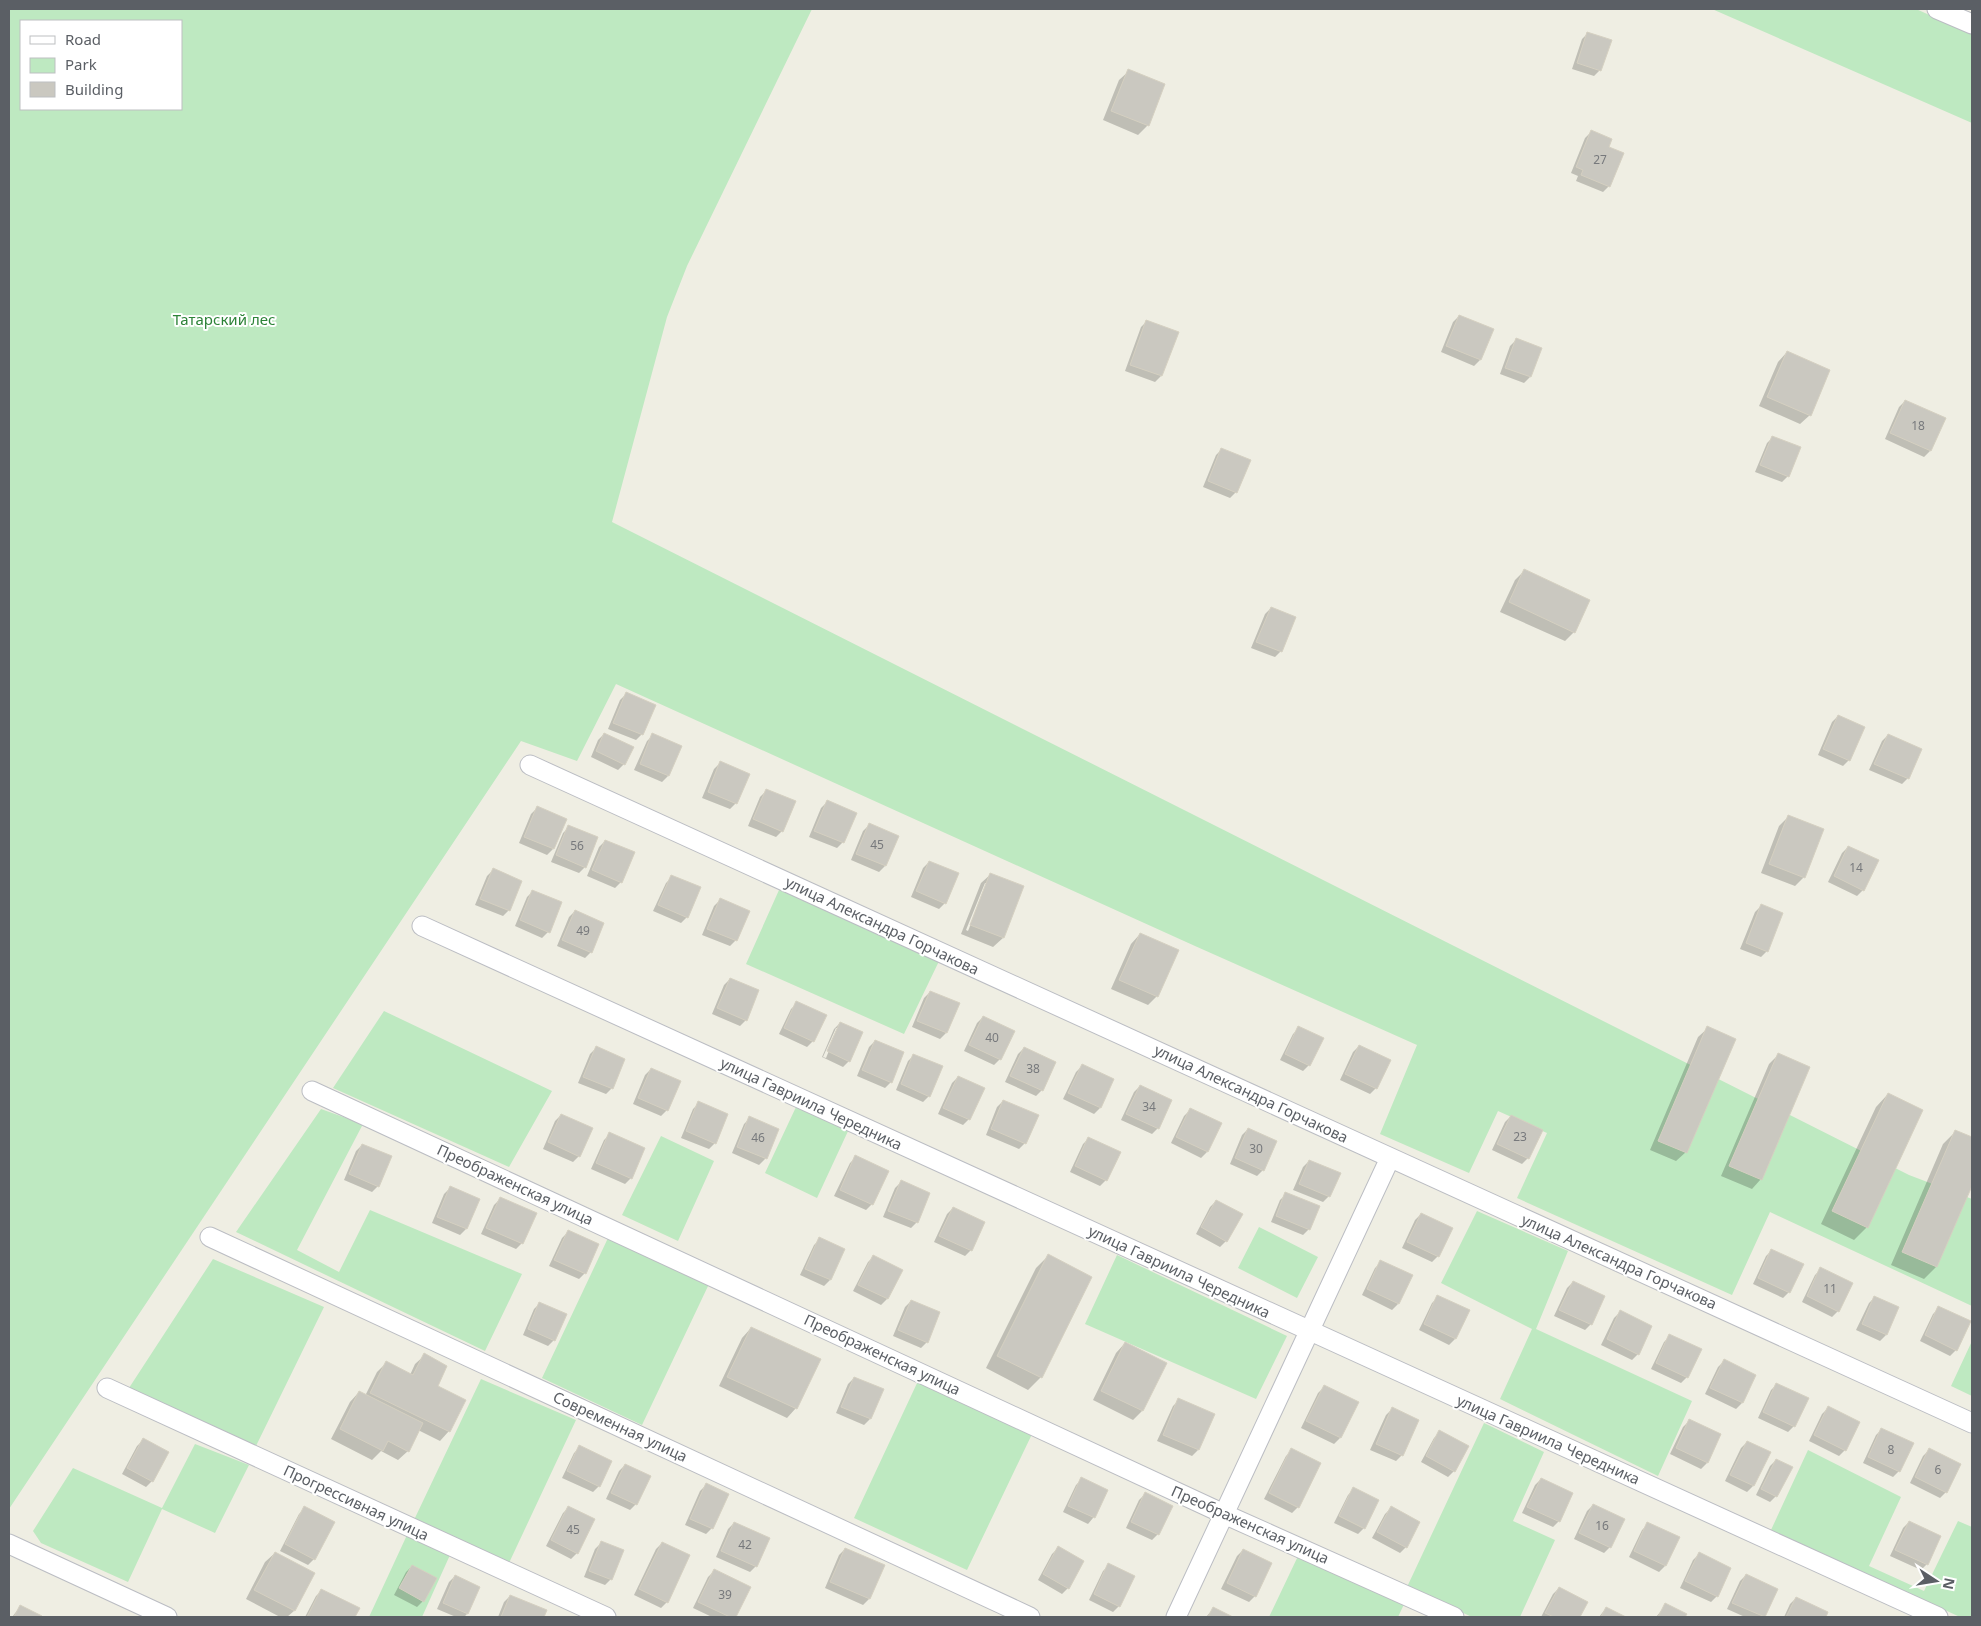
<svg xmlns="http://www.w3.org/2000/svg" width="1981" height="1626" font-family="'Noto Sans',sans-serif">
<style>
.green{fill:#bee9c1;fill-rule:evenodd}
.shadow{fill:#0003;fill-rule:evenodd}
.building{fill:#cac8c0;stroke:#d5d0c1}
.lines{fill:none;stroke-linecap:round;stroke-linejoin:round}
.minor-casing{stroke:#bbbdc3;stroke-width:21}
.minor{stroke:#fff;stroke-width:19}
.labels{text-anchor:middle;stroke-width:4;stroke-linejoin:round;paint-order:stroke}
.number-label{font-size:12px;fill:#77797c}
.park-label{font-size:15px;fill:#2d8338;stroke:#fff}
.street-label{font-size:15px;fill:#5b5f65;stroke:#fff}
</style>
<rect width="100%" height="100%" fill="#efeee3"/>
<path class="green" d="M9,9H812L687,266L667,317L612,522L1909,1175L1972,1199V1306L1770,1212L1732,1295L1517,1198L1547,1133L1498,1111L1469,1173L1380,1134L1417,1045L1195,946L616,684L577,761L521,741L9,1509ZM21,21H181V109H21Z
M1712,9H1916L1972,34V123Z
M779,890L941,957L904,1034L746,964Z
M384,1011L552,1091L509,1167L333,1088Z
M796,1107L849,1129L817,1198L765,1173Z
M321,1109L363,1124L297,1250L339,1272L370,1210L522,1274L485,1351L236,1232Z
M661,1136L714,1161L678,1241L622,1215Z
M1477,1211L1568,1251L1536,1329L1692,1401L1658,1476L1500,1399L1532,1329L1441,1283Z
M1259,1227L1318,1257L1297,1298L1238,1268Z
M608,1238L709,1284L642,1425L542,1378Z
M1117,1255L1287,1336L1256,1399L1085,1324Z
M213,1259L324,1307L255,1448L129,1388Z
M1972,1341V1396L1951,1386Z
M481,1379L576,1420L509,1563L414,1520Z
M918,1381L1033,1432L967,1570L854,1518Z
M1484,1423L1544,1452L1513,1521L1555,1540L1520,1617H1472L1407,1587Z
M195,1444L249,1465L215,1533L162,1509L128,1582L41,1543L33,1531L73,1468L162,1508Z
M1808,1450L1901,1497L1869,1566L1924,1591L1958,1521L1972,1527V1617H1960L1771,1530Z
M407,1535L450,1555L422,1617H369Z
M1299,1554L1406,1600L1398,1617H1269Z"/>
<path class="shadow" d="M1588,33L1600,70L1594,76L1572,69L1582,39Z
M1129,71L1164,85L1147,126L1138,135L1103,120L1119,80Z
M1591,132L1607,148L1609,186L1603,192L1576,181L1578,176L1571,173L1585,138Z
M1459,316L1492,330L1480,360L1474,366L1441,352L1453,322Z
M1147,321L1177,333L1161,376L1155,382L1125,371L1141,327Z
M1516,340L1530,377L1524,383L1500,374L1510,346Z
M1787,352L1810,415L1800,424L1759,406L1778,362Z
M1905,401L1930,451L1924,457L1885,439L1899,407Z
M1773,437L1788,476L1782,482L1755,472L1767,443Z
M1222,449L1236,492L1230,498L1203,487L1216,455Z
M1524,571L1574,632L1565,641L1500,612L1515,580Z
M1271,608L1281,651L1275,657L1251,648L1265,614Z
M626,694L642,734L636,740L608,729L620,700Z
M1838,716L1849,760L1843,766L1818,755L1832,722Z
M604,734L624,764L618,770L591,757L598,740Z
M653,735L680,747L668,776L662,782L634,770L647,741Z
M1888,735L1908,778L1902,784L1869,770L1882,741Z
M720,763L736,803L730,809L702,798L714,769Z
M766,791L782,831L776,837L748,826L760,797Z
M827,802L843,842L837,848L809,837L821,808Z
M537,808L553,849L547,855L519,843L531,814Z
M1788,817L1804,877L1795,886L1761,873L1779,826Z
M869,825L885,866L879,872L851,860L863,831Z
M569,827L585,867L579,873L551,862L563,833Z
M605,841L621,882L615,888L587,876L599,847Z
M1848,847L1863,890L1857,896L1828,882L1842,853Z
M929,862L945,903L939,909L911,897L923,868Z
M493,870L509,910L503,916L475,905L487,876Z
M991,874L1023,887L1003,938L993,947L961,934L981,883ZM985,883H987L968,931L966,930Z
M672,877L687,917L681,923L653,911L666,883Z
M533,891L548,932L542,938L515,926L527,897Z
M720,900L736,940L730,946L702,935L714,906Z
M1761,906L1767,951L1761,957L1740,949L1755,912Z
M575,911L591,952L585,958L557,946L569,917Z
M1140,934L1157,996L1148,1005L1111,989L1131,944Z
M730,979L746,1020L740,1026L712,1014L724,985Z
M930,992L958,1004L946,1033L940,1039L912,1027L924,998Z
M797,1003L813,1041L807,1047L779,1034L791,1009Z
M983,1017L1000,1059L994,1065L964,1051L977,1023Z
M840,1023L849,1061L843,1067L822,1057L834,1029ZM836,1028H838L826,1058L823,1057Z
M1299,1028L1309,1065L1303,1071L1280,1060L1293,1034Z
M1708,1028L1686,1152L1676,1161L1650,1150L1698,1037Z
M875,1041L891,1082L885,1088L857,1076L869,1047Z
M1359,1046L1376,1088L1370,1094L1340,1080L1353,1052Z
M596,1048L612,1088L606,1094L578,1083L590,1054Z
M1024,1048L1055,1063L1042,1090L1036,1096L1005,1082L1018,1054Z
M914,1055L929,1096L923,1102L896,1090L908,1061Z
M1778,1055L1761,1179L1752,1189L1721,1176L1769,1064Z
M1082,1066L1113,1080L1100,1108L1094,1114L1063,1099L1076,1072Z
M651,1069L667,1110L661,1116L633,1104L645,1075Z
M958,1077L969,1119L963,1125L938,1114L952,1083Z
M1140,1086L1158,1128L1152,1134L1121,1120L1134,1092Z
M1888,1094L1922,1110L1867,1227L1854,1240L1821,1224L1876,1107Z
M1003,1101L1025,1143L1019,1149L986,1135L997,1107Z
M699,1103L727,1114L715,1143L709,1149L681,1138L693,1109Z
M1190,1110L1220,1124L1207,1152L1201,1158L1171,1143L1184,1116Z
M561,1115L591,1129L579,1156L573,1162L543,1149L555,1121Z
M1511,1116L1528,1158L1522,1164L1492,1150L1505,1122Z
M750,1118L778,1130L765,1159L759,1165L732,1153L744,1124Z
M1248,1129L1263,1170L1257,1176L1230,1164L1242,1135Z
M1956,1131L1972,1139V1183L1936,1267L1924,1279L1891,1265L1943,1144Z
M610,1134L631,1178L625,1184L591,1169L604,1140Z
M1089,1138L1106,1180L1100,1186L1070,1172L1083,1144Z
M362,1145L378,1186L372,1192L344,1180L356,1151Z
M856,1157L872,1204L866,1210L834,1196L850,1163Z
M1309,1161L1329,1196L1323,1202L1293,1190L1303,1167Z
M901,1182L917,1222L911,1228L883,1217L895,1188Z
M450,1188L478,1200L466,1229L460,1235L432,1223L444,1194Z
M1286,1194L1309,1229L1303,1235L1271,1222L1280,1200Z
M500,1199L522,1243L516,1249L481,1234L494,1205Z
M1216,1201L1226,1241L1220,1247L1196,1234L1210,1207Z
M953,1208L971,1250L965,1256L934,1242L947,1214Z
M1421,1214L1438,1256L1432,1262L1402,1248L1415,1220Z
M568,1232L585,1273L579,1279L549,1266L562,1238Z
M820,1239L843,1249L830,1280L824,1286L800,1275L814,1245Z
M1772,1250L1789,1292L1783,1298L1753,1284L1766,1256Z
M874,1256L901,1270L887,1299L881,1305L853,1291L868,1262Z
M1048,1256L1041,1377L1028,1390L986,1368L1036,1268Z
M1381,1262L1398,1304L1392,1310L1362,1295L1375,1268Z
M1821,1269L1838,1311L1832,1317L1802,1302L1815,1275Z
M1573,1282L1604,1297L1591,1324L1585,1330L1554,1316L1567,1288Z
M1438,1297L1468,1311L1455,1339L1449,1345L1419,1330L1432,1303Z
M1875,1297L1898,1308L1886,1335L1880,1341L1856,1330L1869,1303Z
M911,1301L927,1342L921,1348L893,1336L905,1307Z
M540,1303L554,1340L548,1346L523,1335L534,1309Z
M1939,1308L1956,1350L1950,1356L1920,1341L1933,1314Z
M1620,1312L1638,1354L1632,1360L1601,1345L1614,1318Z
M751,1328L796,1408L787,1418L719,1386L742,1338Z
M1670,1336L1687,1377L1681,1383L1651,1369L1664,1342Z
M1125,1343L1165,1363L1142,1411L1133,1420L1093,1400L1116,1353Z
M425,1355L449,1431L440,1441L418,1430L408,1451L398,1460L381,1451L372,1460L331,1439L350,1402L359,1392L365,1396L377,1372L386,1363L410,1375L415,1364Z
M1724,1361L1754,1375L1742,1403L1736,1409L1705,1394L1718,1367Z
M854,1378L882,1390L870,1419L864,1425L836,1413L848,1384Z
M1777,1384L1794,1426L1788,1432L1758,1418L1771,1390Z
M1324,1387L1357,1403L1340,1438L1334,1444L1301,1428L1318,1393Z
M1179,1400L1213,1415L1198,1450L1192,1456L1157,1441L1173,1406Z
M1828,1408L1845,1450L1839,1456L1809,1441L1822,1414Z
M1392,1409L1402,1455L1396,1461L1370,1450L1386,1415Z
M1689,1421L1720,1435L1707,1463L1701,1469L1670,1454L1683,1427Z
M1882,1429L1899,1471L1893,1477L1863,1463L1876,1435Z
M1440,1432L1454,1471L1448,1477L1421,1462L1434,1438Z
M143,1440L152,1481L146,1487L122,1474L137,1446Z
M1747,1442L1769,1453L1753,1486L1747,1492L1725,1481L1741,1448Z
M580,1447L599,1486L593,1492L562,1478L574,1453Z
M1292,1450L1298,1507L1292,1513L1264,1499L1286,1456Z
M1929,1450L1946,1492L1940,1498L1910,1483L1923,1456Z
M1776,1460V1496L1770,1502L1756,1495L1770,1466Z
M625,1465L649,1477L636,1504L630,1510L606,1499L619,1471Z
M1082,1479L1106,1491L1093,1518L1088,1524L1063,1512L1076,1485Z
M1541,1479L1559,1521L1553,1527L1522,1513L1535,1485Z
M706,1485L712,1528L706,1534L685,1525L700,1491Z
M1354,1489L1364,1528L1358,1534L1334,1523L1348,1495Z
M1145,1494L1158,1534L1152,1540L1126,1528L1139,1500Z
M1593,1505L1610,1547L1604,1553L1574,1539L1587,1511Z
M569,1507L577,1553L571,1559L546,1546L563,1513Z
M305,1508L314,1559L308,1565L280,1551L299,1514Z
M1391,1508L1406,1547L1400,1553L1372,1538L1385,1514Z
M1909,1522L1940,1537L1927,1564L1921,1570L1890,1556L1903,1528Z
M734,1523L756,1566L750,1572L716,1557L728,1529Z
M1648,1524L1678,1538L1665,1566L1659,1572L1629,1557L1642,1530Z
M601,1543L611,1579L605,1585L584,1577L595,1549Z
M662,1543L667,1602L661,1608L634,1595L656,1549Z
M1058,1548L1068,1588L1062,1594L1038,1580L1052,1554Z
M845,1549L883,1566L869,1599L863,1605L825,1588L839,1555Z
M1243,1550L1271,1564L1255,1596L1249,1602L1221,1589L1237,1556Z
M275,1553L313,1574L294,1611L287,1617H280L246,1599L265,1562Z
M1699,1554L1717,1596L1711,1602L1680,1588L1693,1560Z
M1109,1565L1119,1606L1113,1612L1089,1600L1103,1571Z
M412,1566L423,1601L417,1607L394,1595L406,1572Z
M714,1571L749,1587L735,1617H712L693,1608L708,1577Z
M1746,1575L1777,1590L1764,1617H1745L1727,1609L1740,1581Z
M455,1576L467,1614L464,1617H456L437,1609L449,1582Z
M1559,1588L1586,1603L1579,1617H1541L1553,1594Z
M322,1590L358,1608L354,1617H305L316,1596Z
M510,1596L545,1610L542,1617H498L504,1602Z
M1796,1598L1826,1613L1824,1617H1784L1790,1604Z
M1666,1605L1685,1614L1684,1617H1656Z
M20,1607L40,1616V1617H12Z
M1606,1608L1623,1617H1599Z
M1213,1609L1230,1617H1206Z"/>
<path class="building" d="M1587,32L1612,40L1601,71L1577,63Z
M1128,69L1165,84L1149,126L1111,111Z
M1591,130L1612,139L1609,147L1624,153L1610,187L1581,175L1583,170L1576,167Z
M1459,315L1494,329L1481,360L1446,346Z
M1146,320L1179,332L1162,376L1130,365Z
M1516,338L1542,348L1531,377L1505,368Z
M1787,351L1830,370L1811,416L1767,397Z
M1905,400L1946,418L1931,451L1890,433Z
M1772,436L1801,447L1789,477L1760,465Z
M1221,448L1251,460L1237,493L1208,481Z
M1524,569L1590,600L1575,633L1509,602Z
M1271,607L1296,617L1282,652L1256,642Z
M626,692L656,705L643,735L613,723Z
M1838,715L1865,727L1850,761L1823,749Z
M604,733L634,747L625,765L596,751Z
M652,733L682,746L669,776L640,764Z
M1888,734L1922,749L1909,779L1874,764Z
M720,761L750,774L737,804L708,792Z
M766,789L796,801L783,832L753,819Z
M827,800L857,813L844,843L814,831Z
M537,806L567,819L554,849L524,837Z
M1788,815L1824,829L1805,878L1769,864Z
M869,823L899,836L886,866L856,854Z
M568,825L598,837L586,868L556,855Z
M605,840L635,852L622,883L592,870Z
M1848,846L1879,860L1864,891L1834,876Z
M929,861L959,873L946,904L916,891Z
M493,868L522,881L510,911L480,899Z
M990,873L1024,886L1004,938L970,925Z
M671,875L701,887L688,918L658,905Z
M532,890L562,902L550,933L520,920Z
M720,898L750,911L737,941L707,929Z
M1761,904L1783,913L1768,952L1746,943Z
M575,910L604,923L592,953L562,940Z
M1140,933L1179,950L1158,997L1119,980Z
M730,978L759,990L747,1021L717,1008Z
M930,991L960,1003L947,1033L917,1021Z
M796,1001L827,1015L814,1042L784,1028Z
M983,1016L1015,1031L1001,1060L969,1045Z
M840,1022L863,1032L850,1062L827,1051Z
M1298,1026L1324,1038L1310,1066L1285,1054Z
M1707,1026L1736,1039L1687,1153L1658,1141Z
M875,1040L904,1052L892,1083L862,1070Z
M1359,1045L1391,1060L1377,1089L1345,1074Z
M596,1046L625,1059L613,1089L583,1077Z
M1024,1047L1056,1062L1043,1091L1010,1076Z
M1778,1053L1810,1067L1762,1180L1729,1166Z
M913,1054L943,1066L930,1097L901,1084Z
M1082,1064L1114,1079L1101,1108L1068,1093Z
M651,1068L681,1081L668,1111L638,1098Z
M958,1076L985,1088L970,1120L943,1108Z
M1140,1085L1172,1100L1159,1129L1126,1114Z
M1888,1093L1923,1110L1868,1228L1832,1211Z
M1003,1100L1039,1115L1026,1144L991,1129Z
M698,1101L728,1114L716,1144L686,1131Z
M1190,1108L1222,1123L1208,1152L1176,1137Z
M561,1114L593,1128L580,1157L548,1142Z
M1511,1115L1543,1130L1529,1159L1497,1144Z
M749,1116L779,1129L767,1159L737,1147Z
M1248,1128L1277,1141L1264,1171L1235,1158Z
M1955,1130L1972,1137V1186L1937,1267L1902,1252Z
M609,1132L645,1148L632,1179L596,1163Z
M1088,1137L1121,1152L1107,1181L1075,1166Z
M362,1144L392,1156L379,1187L349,1174Z
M855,1155L889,1171L873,1205L840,1190Z
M1309,1160L1341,1173L1330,1197L1299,1184Z
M901,1180L930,1193L918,1223L888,1211Z
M450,1186L480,1199L467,1229L437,1217Z
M1285,1192L1320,1206L1310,1230L1276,1216Z
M500,1197L537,1213L523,1244L486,1228Z
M1216,1200L1243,1214L1227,1242L1201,1227Z
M953,1207L985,1222L972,1251L939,1236Z
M1421,1213L1453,1228L1439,1257L1407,1242Z
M568,1230L599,1244L586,1274L554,1260Z
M819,1237L845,1249L831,1280L805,1269Z
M1771,1249L1804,1264L1790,1293L1758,1278Z
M1048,1254L1092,1277L1042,1378L997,1356Z
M873,1255L903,1270L888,1299L858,1285Z
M1380,1260L1413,1275L1399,1304L1367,1289Z
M1820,1267L1853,1283L1839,1312L1807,1296Z
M1573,1281L1605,1296L1592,1325L1559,1310Z
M1437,1295L1470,1310L1456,1339L1424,1324Z
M1874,1296L1899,1307L1887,1335L1862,1324Z
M911,1300L940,1312L928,1343L898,1330Z
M539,1302L567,1314L555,1341L528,1329Z
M1938,1306L1971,1321L1957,1351L1925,1335Z
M1620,1310L1652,1326L1639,1355L1607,1339Z
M751,1327L821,1359L797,1409L727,1377Z
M1669,1334L1702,1349L1688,1378L1656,1363Z
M1125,1342L1167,1363L1143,1411L1101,1391Z
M424,1353L447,1366L438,1386L466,1400L450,1432L370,1393L386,1361L413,1375Z
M1724,1359L1756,1375L1743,1403L1710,1388Z
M854,1377L884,1389L871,1419L841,1407Z
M1776,1383L1809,1398L1795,1427L1763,1412Z
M1324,1385L1359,1402L1341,1438L1306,1421Z
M359,1391L423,1423L409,1452L388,1441L383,1451L340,1429Z
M1178,1398L1215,1414L1199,1450L1163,1435Z
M1828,1406L1860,1422L1846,1451L1814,1435Z
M1392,1407L1419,1420L1403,1456L1376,1444Z
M1689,1419L1721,1434L1708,1463L1676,1448Z
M1881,1428L1914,1443L1900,1472L1868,1457Z
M1439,1430L1469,1446L1455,1472L1426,1456Z
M143,1438L169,1452L153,1482L127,1468Z
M1747,1441L1771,1452L1754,1486L1730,1475Z
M579,1445L612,1461L600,1487L567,1471Z
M1291,1448L1321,1463L1299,1508L1269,1493Z
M1929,1448L1961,1464L1947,1493L1915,1477Z
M1776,1459L1793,1467L1777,1497L1761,1489Z
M625,1464L651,1476L637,1505L611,1493Z
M1081,1477L1108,1490L1095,1518L1068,1506Z
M1541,1478L1573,1493L1560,1522L1527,1507Z
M706,1483L729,1494L713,1529L690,1519Z
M1353,1487L1379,1500L1365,1529L1339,1516Z
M1145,1492L1173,1506L1159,1535L1131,1522Z
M1593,1504L1625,1519L1611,1548L1579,1533Z
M304,1506L335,1522L315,1560L285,1544Z
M568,1506L595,1519L578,1554L551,1540Z
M1391,1506L1420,1522L1407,1548L1377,1532Z
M1909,1521L1941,1536L1928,1565L1895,1550Z
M734,1522L770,1538L757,1567L721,1551Z
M1647,1522L1680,1537L1666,1566L1634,1551Z
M601,1541L624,1550L612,1580L589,1571Z
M662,1542L690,1555L668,1603L639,1589Z
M1058,1546L1084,1561L1069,1589L1043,1574Z
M845,1548L885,1565L870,1599L830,1582Z
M1243,1549L1272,1563L1256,1597L1227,1583Z
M275,1552L315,1573L295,1611L254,1590Z
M1699,1552L1731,1568L1718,1597L1685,1581Z
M1108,1563L1135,1576L1120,1607L1094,1594Z
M412,1565L437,1578L424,1602L399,1588Z
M714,1569L751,1587L736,1617H730L698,1602Z
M1746,1574L1778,1589L1765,1617L1732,1603Z
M455,1575L480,1587L468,1614L443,1603Z
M1559,1587L1588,1602L1580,1617H1554L1545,1613Z
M321,1589L360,1608L355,1617H307Z
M510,1595L547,1610L544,1617H501Z
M1796,1597L1828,1612L1826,1617H1786Z
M1665,1603L1687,1614L1685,1617H1658Z
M20,1605L42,1616L41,1617H14Z
M1213,1607L1233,1617H1208Z
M1606,1607L1626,1617H1601Z"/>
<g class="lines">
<g class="minor-casing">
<path id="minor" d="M1937,9L1972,24
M530,765L1972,1423
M422,926L1938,1617
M312,1091L1224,1514L1454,1617
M210,1237L1030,1617
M107,1388L606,1617
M9,1544L167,1617
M1176,1617L1390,1158"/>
</g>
<use href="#minor" class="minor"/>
</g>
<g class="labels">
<g class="number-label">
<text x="1600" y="164">27</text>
<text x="1918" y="430">18</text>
<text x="877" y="849">45</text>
<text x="577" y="850">56</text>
<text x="1856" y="872">14</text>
<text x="583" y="935">49</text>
<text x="992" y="1042">40</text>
<text x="1033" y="1073">38</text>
<text x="1149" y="1111">34</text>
<text x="1520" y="1141">23</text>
<text x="758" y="1142">46</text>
<text x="1256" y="1153">30</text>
<text x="1830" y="1293">11</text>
<text x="1891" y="1454">8</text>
<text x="1938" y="1474">6</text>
<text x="1602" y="1530">16</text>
<text x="573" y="1534">45</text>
<text x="745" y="1549">42</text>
<text x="725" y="1599">39</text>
</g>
<g class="park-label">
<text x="224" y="325">Татарский лес</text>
</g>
<g class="street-label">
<text transform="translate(882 926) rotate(25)" y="5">улица Александра Горчакова</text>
<text transform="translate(1251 1094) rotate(25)" y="5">улица Александра Горчакова</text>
<text transform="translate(811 1104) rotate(25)" y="5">улица Гавриила Чередника</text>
<text transform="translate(515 1185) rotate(25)" y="5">Преображенская улица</text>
<text transform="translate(1619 1262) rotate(24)" y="5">улица Александра Горчакова</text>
<text transform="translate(1179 1272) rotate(25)" y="5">улица Гавриила Чередника</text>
<text transform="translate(882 1355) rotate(25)" y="5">Преображенская улица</text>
<text transform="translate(620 1427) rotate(25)" y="5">Современная улица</text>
<text transform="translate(1548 1440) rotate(24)" y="5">улица Гавриила Чередника</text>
<text transform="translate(356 1503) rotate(25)" y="5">Прогрессивная улица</text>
<text transform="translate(1250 1525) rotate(24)" y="5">Преображенская улица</text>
</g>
</g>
<rect width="1981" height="1626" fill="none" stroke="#5b5f65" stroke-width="20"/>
<rect x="20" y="20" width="162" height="90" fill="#ffffff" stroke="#bdbfc1"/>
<rect x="30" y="36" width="25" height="8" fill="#ffffff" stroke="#bdbfc1"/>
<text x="65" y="45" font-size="15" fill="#5b5f65">Road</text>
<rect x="30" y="58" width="25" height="15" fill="#bee9c1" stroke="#bdbfc1"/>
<text x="65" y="70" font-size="15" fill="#5b5f65">Park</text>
<rect x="30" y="82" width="25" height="15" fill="#cac8c0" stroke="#bdbfc1"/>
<text x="65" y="95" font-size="15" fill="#5b5f65">Building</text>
<g transform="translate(1936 1581) rotate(102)" stroke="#ffffff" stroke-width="4" paint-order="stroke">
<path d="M0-4L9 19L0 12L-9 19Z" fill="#5b5f65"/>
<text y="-8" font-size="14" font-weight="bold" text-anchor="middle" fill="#5b5f65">N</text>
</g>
</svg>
